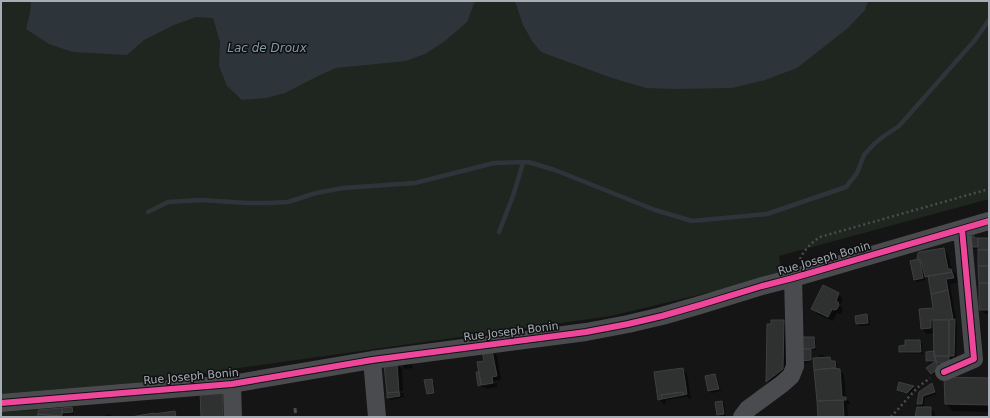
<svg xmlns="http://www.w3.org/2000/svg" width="990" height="418" font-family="'DejaVu Sans',sans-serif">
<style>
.green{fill:#1f251f}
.water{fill:#2d353a}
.shadow{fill:#0007}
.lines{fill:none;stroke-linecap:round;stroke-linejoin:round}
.stream{stroke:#2d353a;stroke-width:4.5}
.building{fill:#2f3030;stroke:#3e3f41}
.path{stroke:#4b4c4f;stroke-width:2.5;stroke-dasharray:2 3;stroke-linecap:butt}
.street{stroke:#4a4b4e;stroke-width:18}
.rail{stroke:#4b4c4e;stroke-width:3;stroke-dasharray:5 4;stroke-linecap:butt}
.cycleway-casing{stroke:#0f1011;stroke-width:8}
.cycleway{stroke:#ed469a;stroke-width:6}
.labels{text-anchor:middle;stroke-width:3;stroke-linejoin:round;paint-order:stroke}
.street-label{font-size:11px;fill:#a7adb5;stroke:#0f1011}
.water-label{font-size:12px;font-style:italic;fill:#819cad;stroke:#0f1011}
</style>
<rect width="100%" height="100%" fill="#151515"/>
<path class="green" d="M1,1H989V199L779,256L782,275L611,316L246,367L38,398L1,400Z
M38,410L37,417H1V412Z"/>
<path class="water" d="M31,1H475L467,22L445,41L425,54L406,61L336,68L320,75L285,93L266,98L242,100L227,86L219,66L220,42L213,18L196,17L174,25L144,40L127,55L73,52L49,44L26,29L30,13Z
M515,1H868L865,10L848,28L797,68L765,80L732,88L674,89L646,88L612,78L541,52L532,41L523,25Z"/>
<path class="shadow" d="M973,237L975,239H989V315L988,314H985L980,309L979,249H971Z
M944,249L948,254L952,271L956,274L958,282L950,284L957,324L956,358H953V360L951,365H938L942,371L933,375L931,373L935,363H929L927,361L935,354V333L927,334L922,329L934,309L930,280L924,274L925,280L917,282L915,280L919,261L923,264Z
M838,294L843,299L840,305L843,310L841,314H839L837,313L833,321L817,314L813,309Z
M867,315L869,317L870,325L859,326L856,324Z
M783,321L788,326V374L772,386L767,381L768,325H772Z
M803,338H813L816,340V350H812V361L805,363L802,360Z
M920,341L922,343L923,354L902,353L900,351L906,346Z
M492,351L497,356L501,380L484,383V386L497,383V387L487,389L484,387H481L479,385L478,373Z
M819,355H823L825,357L830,358L832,360V362H835L837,364L838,370H840L844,375L846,399L850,402V404H847L848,417H819Z
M410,362L412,365L413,368L405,369L403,366V364Z
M397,364L402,369L403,391L388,392Z
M682,369L687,374L691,399H689L685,395V397L666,400V403L664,404L659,399Z
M715,375L717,377L721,391L711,393L709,391Z
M989,379V412L953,411L946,404Z
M432,380L434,383L435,394L430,395L427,393Z
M932,384L934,386L936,394L925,398L924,408H930L935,413V417H917L920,393Z
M913,387L915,389L909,394L900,392L898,390Z
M223,390L228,417H202Z
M403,393L404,397H401V398L390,400L389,399L393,398L388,394Z
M722,402L724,404L726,416L720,417L718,415Z
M72,408L74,410V414L64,415V417H38L39,411Z
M110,414L113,417H105V415Z"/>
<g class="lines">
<path class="stream" d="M148,212L168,202L201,200L248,203H268L288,202L316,193L343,188L415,183L494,163L528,162L555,170L655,210L692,221L767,214L846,187L857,173L864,155L874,144L884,136L899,126L975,40L989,20
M499,232L513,196L523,163"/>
</g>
<path class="building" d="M971,236H974V238H978V247H968Z
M978,238H989V250H978Z
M944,248L948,269H951L952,272L925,277L921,261L917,258L918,253L919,252Z
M978,250H989V266H978Z
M918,259L920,261L923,278L914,280L910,261Z
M978,266H989V283H979Z
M952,272L954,278L946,279L948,290L931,294L928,276Z
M979,283H989V310H979Z
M823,285L839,293L836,301L838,302L839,305L837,309L834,310L832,309L828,317L811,309Z
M948,290L953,319L931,320V328L921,329L919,309L933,308L931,294Z
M867,314L868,323L856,324L855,316Z
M955,319L954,356H949V320Z
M771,320H784L783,369L766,382L767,324H771Z
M933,320H949V356H934Z
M802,337H814L815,348L802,349Z
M905,340H920L921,352H899V346L905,345Z
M802,349H811V360L801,361Z
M492,350L497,376L492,377L493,383L481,385L477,362L484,361L482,351Z
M934,351L936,361H926V352Z
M934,356H949V363H937Z
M830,357L831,361H835L836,369L834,368L814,370L813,358Z
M936,361L940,368L931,374L926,368Z
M397,363L399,392L387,393L384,365Z
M683,368L687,394L683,395V392L661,395L662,399L658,400L654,372Z
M834,368L840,369L842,397H846V400L817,401L814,370Z
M476,372H479L481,385L478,386Z
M715,374L719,389L708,391L705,376Z
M944,377L989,378V405L945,404Z
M432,379L434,393L427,394L424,380Z
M899,382L902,383L914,386L907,393L897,390Z
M932,383L935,392L923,396L922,404H917L919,392Z
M223,389V417H201L200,391Z
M399,392L400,396L387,398V393Z
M683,392V395L662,399L661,395Z
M843,400L844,417H818L817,401Z
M722,401L724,414L717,415L715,402Z
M72,407L73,412L62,413V408Z
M917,407H931V417H915Z
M62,408V416L38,414V410Z
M175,411L176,417H131L154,413V414Z
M38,414L60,416V417H37Z"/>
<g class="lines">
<path class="path" d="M800,259C804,250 812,242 820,237L989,189
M891,417L917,388L930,378"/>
<path class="street" d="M372,360L377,417
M944,372L974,359L962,229
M232,384L233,417
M1,403L232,384L372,360L586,332L628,324L662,316L700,305L762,286L793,278L989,221
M742,417L748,409L782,384L791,376L795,366L794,316L793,278"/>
<path class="rail" d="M295,408L296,417"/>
<g class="cycleway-casing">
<path id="cycleway" d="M944,372L974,359L962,229
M1,403L232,384L372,360L586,332L628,324L662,316L700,305L762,286L793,278L989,221"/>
</g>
<use href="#cycleway" class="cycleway"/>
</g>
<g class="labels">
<g class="street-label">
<text transform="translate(824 258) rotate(-16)" y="4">Rue Joseph Bonin</text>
<text transform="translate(511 331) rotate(-7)" y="4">Rue Joseph Bonin</text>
<text transform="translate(191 376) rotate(-5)" y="4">Rue Joseph Bonin</text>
</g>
<g class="water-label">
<text x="267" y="52">Lac de Droux</text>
</g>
</g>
<rect width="990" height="418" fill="none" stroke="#a7adb5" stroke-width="4"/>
</svg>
